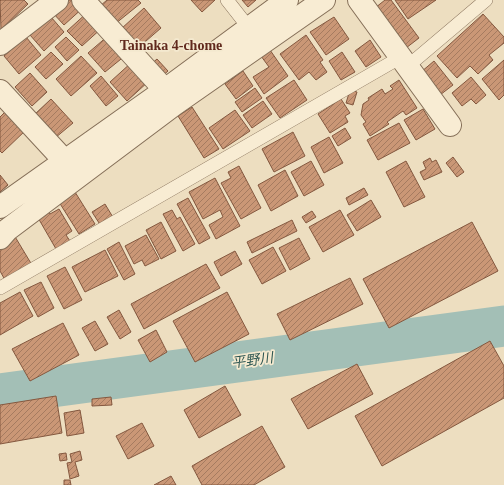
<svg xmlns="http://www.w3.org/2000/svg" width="504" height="485" font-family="'Times New Roman','Noto Sans JP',serif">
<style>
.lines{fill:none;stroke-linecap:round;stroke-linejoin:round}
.river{stroke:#a3bfb6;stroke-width:41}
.building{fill:url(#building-hatch);stroke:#84583f}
.lane-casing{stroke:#856f58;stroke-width:14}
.street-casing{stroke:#856f58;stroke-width:24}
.lane{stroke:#f8ecd3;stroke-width:13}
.street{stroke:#f8ecd3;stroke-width:22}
.labels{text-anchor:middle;stroke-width:3.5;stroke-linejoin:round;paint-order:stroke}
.neighbourhood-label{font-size:14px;font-weight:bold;fill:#61291d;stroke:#f4e9cf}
.water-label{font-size:14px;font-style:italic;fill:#2c5551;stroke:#f4e9cf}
</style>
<defs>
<pattern id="building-hatch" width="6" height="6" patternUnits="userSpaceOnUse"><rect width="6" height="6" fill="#ca9776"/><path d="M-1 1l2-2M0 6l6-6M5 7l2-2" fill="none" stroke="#a57b60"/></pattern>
</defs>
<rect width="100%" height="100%" fill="#eddec0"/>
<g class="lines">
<path class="river" d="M0,394L504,326"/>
</g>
<path class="building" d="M1,0H24L28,4L1,30L0,1Z
M66,0H78L84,7L64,25L52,12Z
M107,0H138L141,3L115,24L100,6Z
M191,0H215L202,12Z
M242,0H256L248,7Z
M385,0H391L419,38L406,48L375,8Z
M395,0H436L408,19Z
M144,8L161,28L138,48L121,29Z
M89,11L103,27L82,46L67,31Z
M483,14L504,37V43L489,55L493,60L478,74L470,66L457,78L437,56Z
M51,17L64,32L44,51L30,35Z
M334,17L349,39L326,55L310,32Z
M109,35L126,55L105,72L88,53Z
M306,35L323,60L320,62L327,72L316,80L309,72L299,80L280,54Z
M26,37L41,55L19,74L4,56Z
M66,37L79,50L67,61L55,47Z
M370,40L381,57L366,67L355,51Z
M270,50L288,76L264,94L253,77L269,67L261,56Z
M51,52L63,64L46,79L35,67Z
M342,52L355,72L341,80L329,61Z
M81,56L97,73L71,96L56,79Z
M157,59L168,71L161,77L150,65Z
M504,60V95L499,100L482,79Z
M434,61L453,85L440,95L421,72Z
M132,62L149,81L127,101L110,82Z
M243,71L253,86L236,99L225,84Z
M30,73L47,92L32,106L15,87Z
M101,76L118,96L106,106L90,86Z
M471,77L486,95L476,104L471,99L462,106L452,93Z
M294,80L307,100L280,118L266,98Z
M399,80L417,108L406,115L403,111L387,122L389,124L370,136L363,124L366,122L361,115L363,104L369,100L368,98L382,89L385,94L393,89L390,86Z
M255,88L262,98L242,112L235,102Z
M350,90L357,92L353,105L346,103Z
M51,99L73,123L55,138L34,115Z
M341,99L350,113L345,116L348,122L330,133L318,114Z
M263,101L272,114L252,128L243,115Z
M192,107L219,149L204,158L178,116Z
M8,109L27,129L2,153L0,151V117Z
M423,109L435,129L416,140L404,120Z
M235,110L250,131L223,149L209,128Z
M399,123L410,143L378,160L367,140Z
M345,128L351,138L338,146L332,136Z
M293,132L305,156L274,172L262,149Z
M329,137L343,163L324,173L311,147Z
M453,157L464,172L457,177L446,163Z
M430,158L432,162L436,160L442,172L424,180L420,172L426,169L423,162Z
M311,161L324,185L304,196L291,172Z
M406,161L425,197L404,207L386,172Z
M239,166L261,208L241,219L221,183L231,178L228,172Z
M285,170L298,196L271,211L258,185Z
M0,175L8,185L0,192Z
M215,178L240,226L216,239L209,225L223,217L220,210L203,219L189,192Z
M364,188L368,195L349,205L346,198Z
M75,192L95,224L79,234L59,202Z
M188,198L210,238L199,244L177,204Z
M371,200L381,217L357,231L347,215Z
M105,204L114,219L101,226L92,212Z
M48,209L50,214L59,209L72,231L66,235L70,241L56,249L37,216Z
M172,210L177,219L180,217L195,244L183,251L163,214Z
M340,210L354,235L323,252L309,227Z
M312,211L316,217L306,223L302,217Z
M292,220L297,231L252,253L247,242Z
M161,222L176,251L161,259L146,230Z
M472,222L498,271L389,328L363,279Z
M14,235L32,265L5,280L0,271V247Z
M146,235L159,259L145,266L142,260L134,264L125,246Z
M299,238L310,259L290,270L279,248Z
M119,242L135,274L124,280L107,249Z
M273,247L286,271L262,284L249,260Z
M105,250L118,276L85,292L72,267Z
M235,251L242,264L221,276L214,262Z
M206,264L220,288L144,329L131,304Z
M65,267L82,300L64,309L47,276Z
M350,278L363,304L290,340L277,314Z
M41,282L54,308L38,317L24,290Z
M20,292L33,316L0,335V303Z
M227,292L249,334L195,362L173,321Z
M119,310L131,332L120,339L107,317Z
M95,321L108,344L95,351L82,328Z
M63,323L79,355L30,381L12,349Z
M156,330L167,352L150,362L138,340Z
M490,341L504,366V398L382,466L355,416Z
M357,364L373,394L308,429L291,399Z
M225,386L241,415L199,438L184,410Z
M56,396L62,433L0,444V405Z
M111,397L112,405L92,406V399Z
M80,410L84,433L67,436L64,413Z
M142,423L154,446L128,459L116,436Z
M262,426L285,467L254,485H202L192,466Z
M80,451L82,460L75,462L79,476L70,479L67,463L72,462L70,454Z
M66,453L67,460L60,461L59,454Z
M171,476L176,485H154Z
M64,480H70L71,485H64Z"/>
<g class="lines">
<g class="lane-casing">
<path id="lane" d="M227,0L249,28
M408,66L486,0
M0,288L401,57"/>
</g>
<g class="street-casing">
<path id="street" d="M83,0L165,90L173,102
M359,0L450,125
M0,44L57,0
M0,91L74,171
M0,207L165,90L287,0
M0,238L7,230L175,104L324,0"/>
</g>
<use href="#lane" class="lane"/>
<use href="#street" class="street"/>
</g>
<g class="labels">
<g class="neighbourhood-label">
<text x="171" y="50">Tainaka 4-chome</text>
</g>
<g class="water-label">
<text transform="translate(252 360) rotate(-8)" y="5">平野川</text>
</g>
</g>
</svg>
